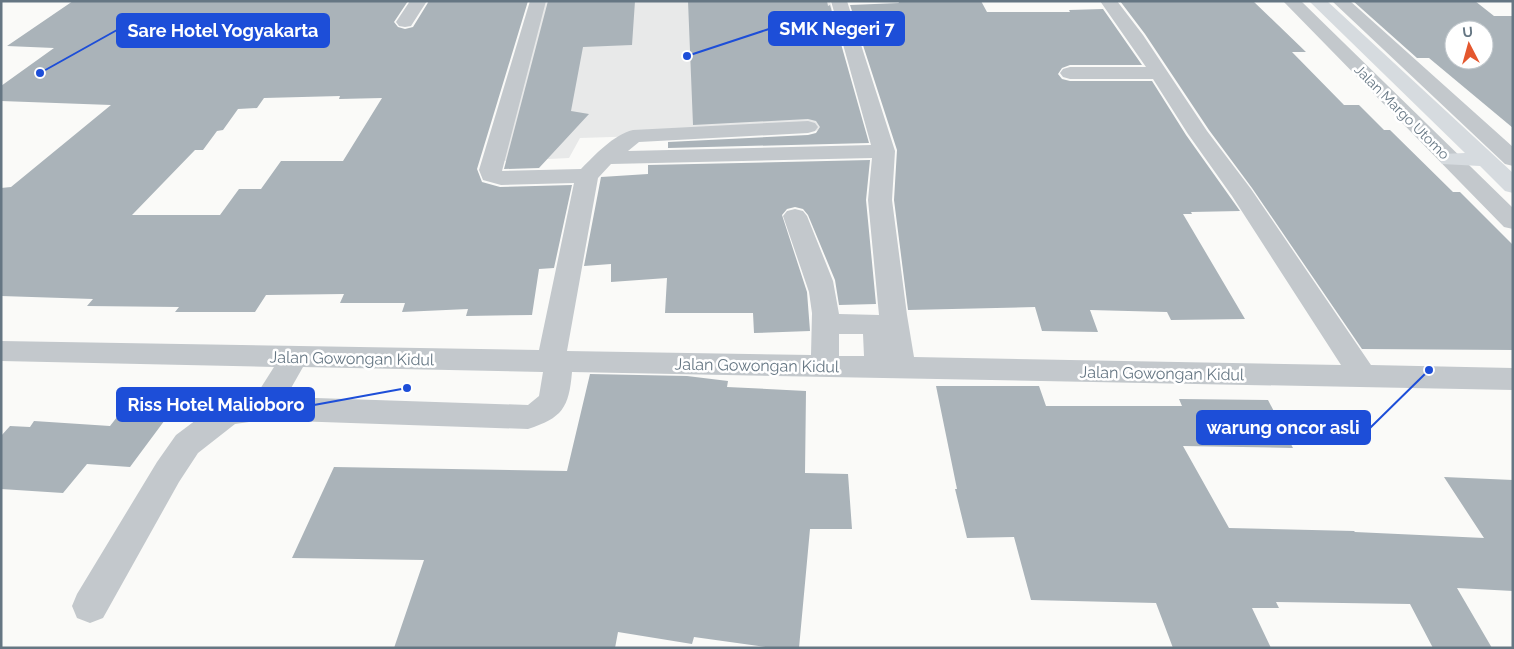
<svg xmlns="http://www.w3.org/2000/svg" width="1514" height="649" font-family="Raleway,sans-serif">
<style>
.built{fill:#e8e9e9}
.building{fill:#aab3b9;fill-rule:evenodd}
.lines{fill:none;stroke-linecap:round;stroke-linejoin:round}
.minor{fill:#c3c8cc;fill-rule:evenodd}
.major{fill:#d6dbdf;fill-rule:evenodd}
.labels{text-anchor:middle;stroke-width:5;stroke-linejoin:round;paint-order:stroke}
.far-street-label{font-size:14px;fill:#657683;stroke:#fff}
.street-label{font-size:16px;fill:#657683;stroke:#fff}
.leader{fill:none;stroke:#1d4ed8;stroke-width:2}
.callout-dot{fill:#1d4ed8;stroke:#fff;stroke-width:2}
.callout{fill:#1d4ed8;stroke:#1d4ed8;stroke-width:2}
.callout-label{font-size:18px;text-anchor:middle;font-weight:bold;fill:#fff}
</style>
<rect width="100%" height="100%" fill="#fafaf8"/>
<path class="built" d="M544,1H830L862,129L580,138L569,158L506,161L498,160Z"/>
<path class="building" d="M73,1H408L394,22L398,27L405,29L413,27L429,1H528L477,169L482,182L500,187L572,185L554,268L539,269L532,315L466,316L468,309L402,312L405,303H340L344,294L266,295L255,312H175L179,307L87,306L93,299L1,296V188L11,187L111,105L1,101V86L54,48L7,46ZM340,96L339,99L382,98L343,161H281L261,189H239L220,215H132L195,150H203L217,131L223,130L238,109L257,108L264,98Z
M548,1H635L632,45L583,47L571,111L589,114L539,168L504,169Z
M688,1H827L828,6L830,5L869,143L668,148V142L808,135L816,133L820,127L816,121L808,119L693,125Z
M898,1H981L987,12H1070L1069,10L1103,9L1142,65H1070L1062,68L1058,74L1062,79L1070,81H1152L1186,135L1240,211L1191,212L1192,214H1183L1245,319L1171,320L1167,312L1090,310L1098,332L1042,331L1035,307L908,310L894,200L897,150L850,5L899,3Z
M1120,1H1253L1306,52H1292L1344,105H1359L1384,130H1390L1453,192H1460L1513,245V350L1362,349L1252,188L1209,130L1145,34Z
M1353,1H1475L1494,16H1513V128L1429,58H1417ZM1454,30H1484V60H1454Z
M870,160L866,200L876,304L839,305L835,280L808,215L803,209L795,207L787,209L782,215L807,292L810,331L754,333L753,313H665L667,278L611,282V264L584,266L601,177L648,174V165Z
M590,374L687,376L728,381L727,387L806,391L805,473L848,474L852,529H810L799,648H773L694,637L692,644L618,632L615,648H394L424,560L292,558L334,467L567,471Z
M936,386H1039L1046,406H1182L1179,399L1268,400L1293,448L1183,446L1229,528L1354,531L1355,532L1484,538L1444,477L1513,480V591L1457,588L1492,648H1433L1410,604L1276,602L1279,608H1252L1271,648H1173L1156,603L1031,600L1014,537L967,538L955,489H957Z
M132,398L179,401L130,467L87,464L63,493L1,489V436L10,426L30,427L34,421L110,426Z"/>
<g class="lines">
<path class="minor" d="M410,1H427L411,26L405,27L399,26L396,22Z
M530,1H546L502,171L581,169C595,155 613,135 633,130L808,121L815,123L818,127L815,131L808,133L639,142L628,151L871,145L831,1H847L895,151L892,200L907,315L914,357L1341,365L1232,196L1188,134L1153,79H1070L1063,77L1060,73L1063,69L1070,67H1146L1100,1H1117L1143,35L1207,131L1251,189L1371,365L1513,368V390L572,372C569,408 562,418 528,429L264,420L235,424L198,453L179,482L103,618L90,623L77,618L72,606L77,594L157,462L176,435L216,405L255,397L274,367L1,361V341L539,350L574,183L501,185L483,180L479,170ZM872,158L868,200L879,315L839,314L833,281L807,216L803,211L795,209L787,211L783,216L809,292L812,313L811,355L567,351L598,178L611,164ZM839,334H863L864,356H839ZM303,367L543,372L539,396L528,405L286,397Z
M1283,1H1301L1513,208V229L1504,227Z
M1332,1H1350L1513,147V166L1505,164Z"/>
<path class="major" d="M1309,1H1327L1513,173V193L1505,191L1480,166L1442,164L1439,159L1442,154L1465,153Z"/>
</g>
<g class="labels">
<g class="far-street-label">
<text transform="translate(1402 112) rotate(45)" y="5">Jalan Margo Utomo</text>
</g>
<g class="street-label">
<text transform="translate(352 358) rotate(1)" y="6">Jalan Gowongan Kidul</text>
<text transform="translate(757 365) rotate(1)" y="6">Jalan Gowongan Kidul</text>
<text transform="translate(1162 373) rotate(1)" y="6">Jalan Gowongan Kidul</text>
</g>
</g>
<path class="leader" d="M687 56L769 29M40 73L117 30M407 388L314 405M1429 370L1370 428"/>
<g class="callout-dot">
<circle cx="687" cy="56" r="5"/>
<circle cx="40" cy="73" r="5"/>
<circle cx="407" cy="388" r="5"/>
<circle cx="1429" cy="370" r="5"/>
</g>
<g class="callout">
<rect x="769" y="12" width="135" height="33" rx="5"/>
<rect x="117" y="14" width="212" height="33" rx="5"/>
<rect x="117" y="388" width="197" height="33" rx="5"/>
<rect x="1197" y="411" width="173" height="33" rx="5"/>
</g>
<g class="callout-label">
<text x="837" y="35">SMK Negeri 7</text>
<text x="223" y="37">Sare Hotel Yogyakarta</text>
<text x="216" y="411">Riss Hotel Malioboro</text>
<text x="1283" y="434">warung oncor asli</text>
</g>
<rect width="1514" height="649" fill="none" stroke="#657683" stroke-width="5"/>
<g transform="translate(1469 45) rotate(354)"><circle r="24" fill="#ffffff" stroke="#c1c8cd"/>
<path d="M0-4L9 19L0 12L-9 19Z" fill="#e4572e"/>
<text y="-8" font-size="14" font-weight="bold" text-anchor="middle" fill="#657683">U</text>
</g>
</svg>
